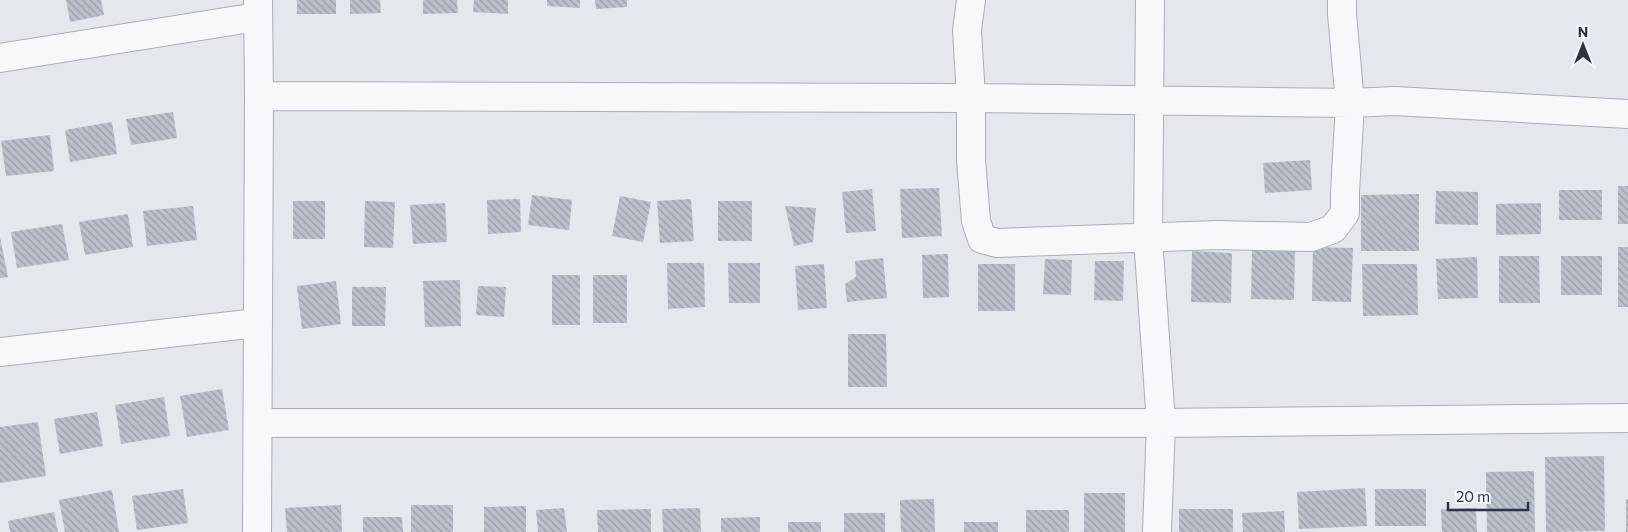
<svg xmlns="http://www.w3.org/2000/svg" width="1628" height="532" font-family="Commissioner,sans-serif">
<style>
.building{fill:url(#building-back-hatch)}
.lines{fill:none;stroke-linecap:round;stroke-linejoin:round}
.street-casing{stroke:#a9aeb7;stroke-width:30}
.street{stroke:#f7f8fa;stroke-width:28}
</style>
<defs>
<pattern id="building-back-hatch" width="6" height="6" patternUnits="userSpaceOnUse" patternTransform="scale(1.25)"><rect width="6" height="6" fill="#bbc0ca"/><path d="M-1 5l2 2M0 0l6 6M5-1l2 2" fill="none" stroke="#989da6"/></pattern>
</defs>
<rect width="100%" height="100%" fill="#e4e7ec"/>
<path class="building" d="M66,0H101L104,15L70,22Z
M297,0H336V14H297Z
M350,0H380L381,13L350,14Z
M423,0H457L458,13L423,14Z
M474,0H508V14L473,12Z
M547,0H580V8L547,6Z
M595,0H627V7L596,9Z
M173,112L177,138L131,145L126,119Z
M112,122L117,154L70,162L65,130Z
M50,135L54,171L6,176L1,141Z
M1310,160L1312,190L1265,193L1263,163Z
M1618,186H1628V224H1618Z
M939,188L942,236L902,238L900,189Z
M872,189L876,231L846,233L842,192Z
M1559,190H1602V220H1559Z
M1436,191L1478,192V225L1435,224Z
M1419,194V251H1361V195Z
M532,195L572,200L569,230L528,225Z
M620,196L651,202L643,242L612,236Z
M520,199L521,232L488,234L487,200Z
M691,199L694,241L660,243L657,201Z
M293,201H325V239H293Z
M365,201L395,202L393,248L364,247Z
M718,201H752V241H718Z
M445,203L447,242L413,244L410,205Z
M1541,203V234L1496,235V204Z
M193,206L197,240L147,246L143,211Z
M785,206L816,208L813,242L794,246Z
M128,214L133,247L85,255L79,222Z
M62,224L69,260L17,268L11,232Z
M0,237L8,277L0,278Z
M1313,247L1353,248L1351,302L1312,301Z
M1618,247H1628V307H1618Z
M1252,249L1295,250L1294,300L1251,299Z
M1192,251L1232,253L1231,303L1191,302Z
M948,254L949,297L923,298L922,255Z
M1499,256H1539L1540,303H1499Z
M1561,256H1602V295H1561Z
M1477,257L1478,298L1438,299L1436,259Z
M883,258L887,298L847,302L845,284L856,277L855,261Z
M1045,259L1072,260L1071,295L1043,294Z
M1095,261H1124L1123,301L1094,300Z
M667,263H704L705,307L668,309Z
M728,263H760V303H729Z
M824,264L827,308L798,310L795,266Z
M978,264H1015V311H978Z
M1362,264H1417L1418,315L1363,316Z
M552,275H580V325H552Z
M593,275H627V323H593Z
M460,280L461,326L425,327L423,281Z
M336,281L341,324L302,329L297,286Z
M478,286L506,287L504,317L476,315Z
M352,287H386L385,326H352Z
M848,334H886L887,387H848Z
M222,389L229,430L187,437L180,396Z
M164,397L170,436L121,444L115,405Z
M97,412L103,446L60,454L54,419Z
M38,422L46,476L0,483V427Z
M1604,456L1605,531L1546,532L1545,457Z
M1534,471L1535,532H1487L1486,472Z
M1365,488L1367,526L1299,529L1297,492Z
M183,489L188,523L137,530L132,496Z
M1375,489H1426V526H1375Z
M112,490L119,532H65L59,500Z
M1084,493H1125V532H1084Z
M934,499L935,532H901L900,500Z
M1626,499H1628V532H1626Z
M341,505L342,532H287L285,508Z
M411,505H453V532H411Z
M526,506V532H484V507Z
M564,508L567,532H538L536,510Z
M700,508L701,532H663L662,509Z
M1476,508L1477,532H1442L1441,509Z
M651,509V532H598L597,510Z
M1179,509H1233V532H1179Z
M1026,510H1069V532H1026Z
M1284,511L1285,532H1243L1242,513Z
M54,512L58,532H10L8,521Z
M844,513H885V532H844Z
M363,517H402L403,532H363Z
M760,517V532H721V518Z
M788,522H821V532H788Z
M964,522H998V532H964Z"/>
<g class="lines">
<g class="street-casing">
<path id="street" d="M971,0L967,30L971,98V160L976,221L982,239L997,243L1217,235L1311,237L1333,229L1345,213V192L1350,103L1342,14V0
M1150,0L1148,238L1161,423L1157,532
M0,58L257,17
M259,96L971,98L1350,103L1395,101L1628,114
M0,352L257,323
M258,423H1161L1628,418
M257,532L259,96L258,0"/>
</g>
<use href="#street" class="street"/>
</g>
<g transform="translate(1583 45)" stroke="#f4f6f9" stroke-width="4" paint-order="stroke">
<path d="M0-4L9 19L0 12L-9 19Z" fill="#2b3445"/>
<text y="-8" font-size="14" font-weight="bold" text-anchor="middle" fill="#2b3445">N</text>
</g>
<path d="M1448 502v8h80v-8" fill="none" stroke="#2b3445" stroke-width="2.5"/>
<text x="1456" y="502" font-size="15" fill="#2b3445" stroke="#f4f6f9" stroke-width="4" paint-order="stroke">20 m</text>
</svg>
